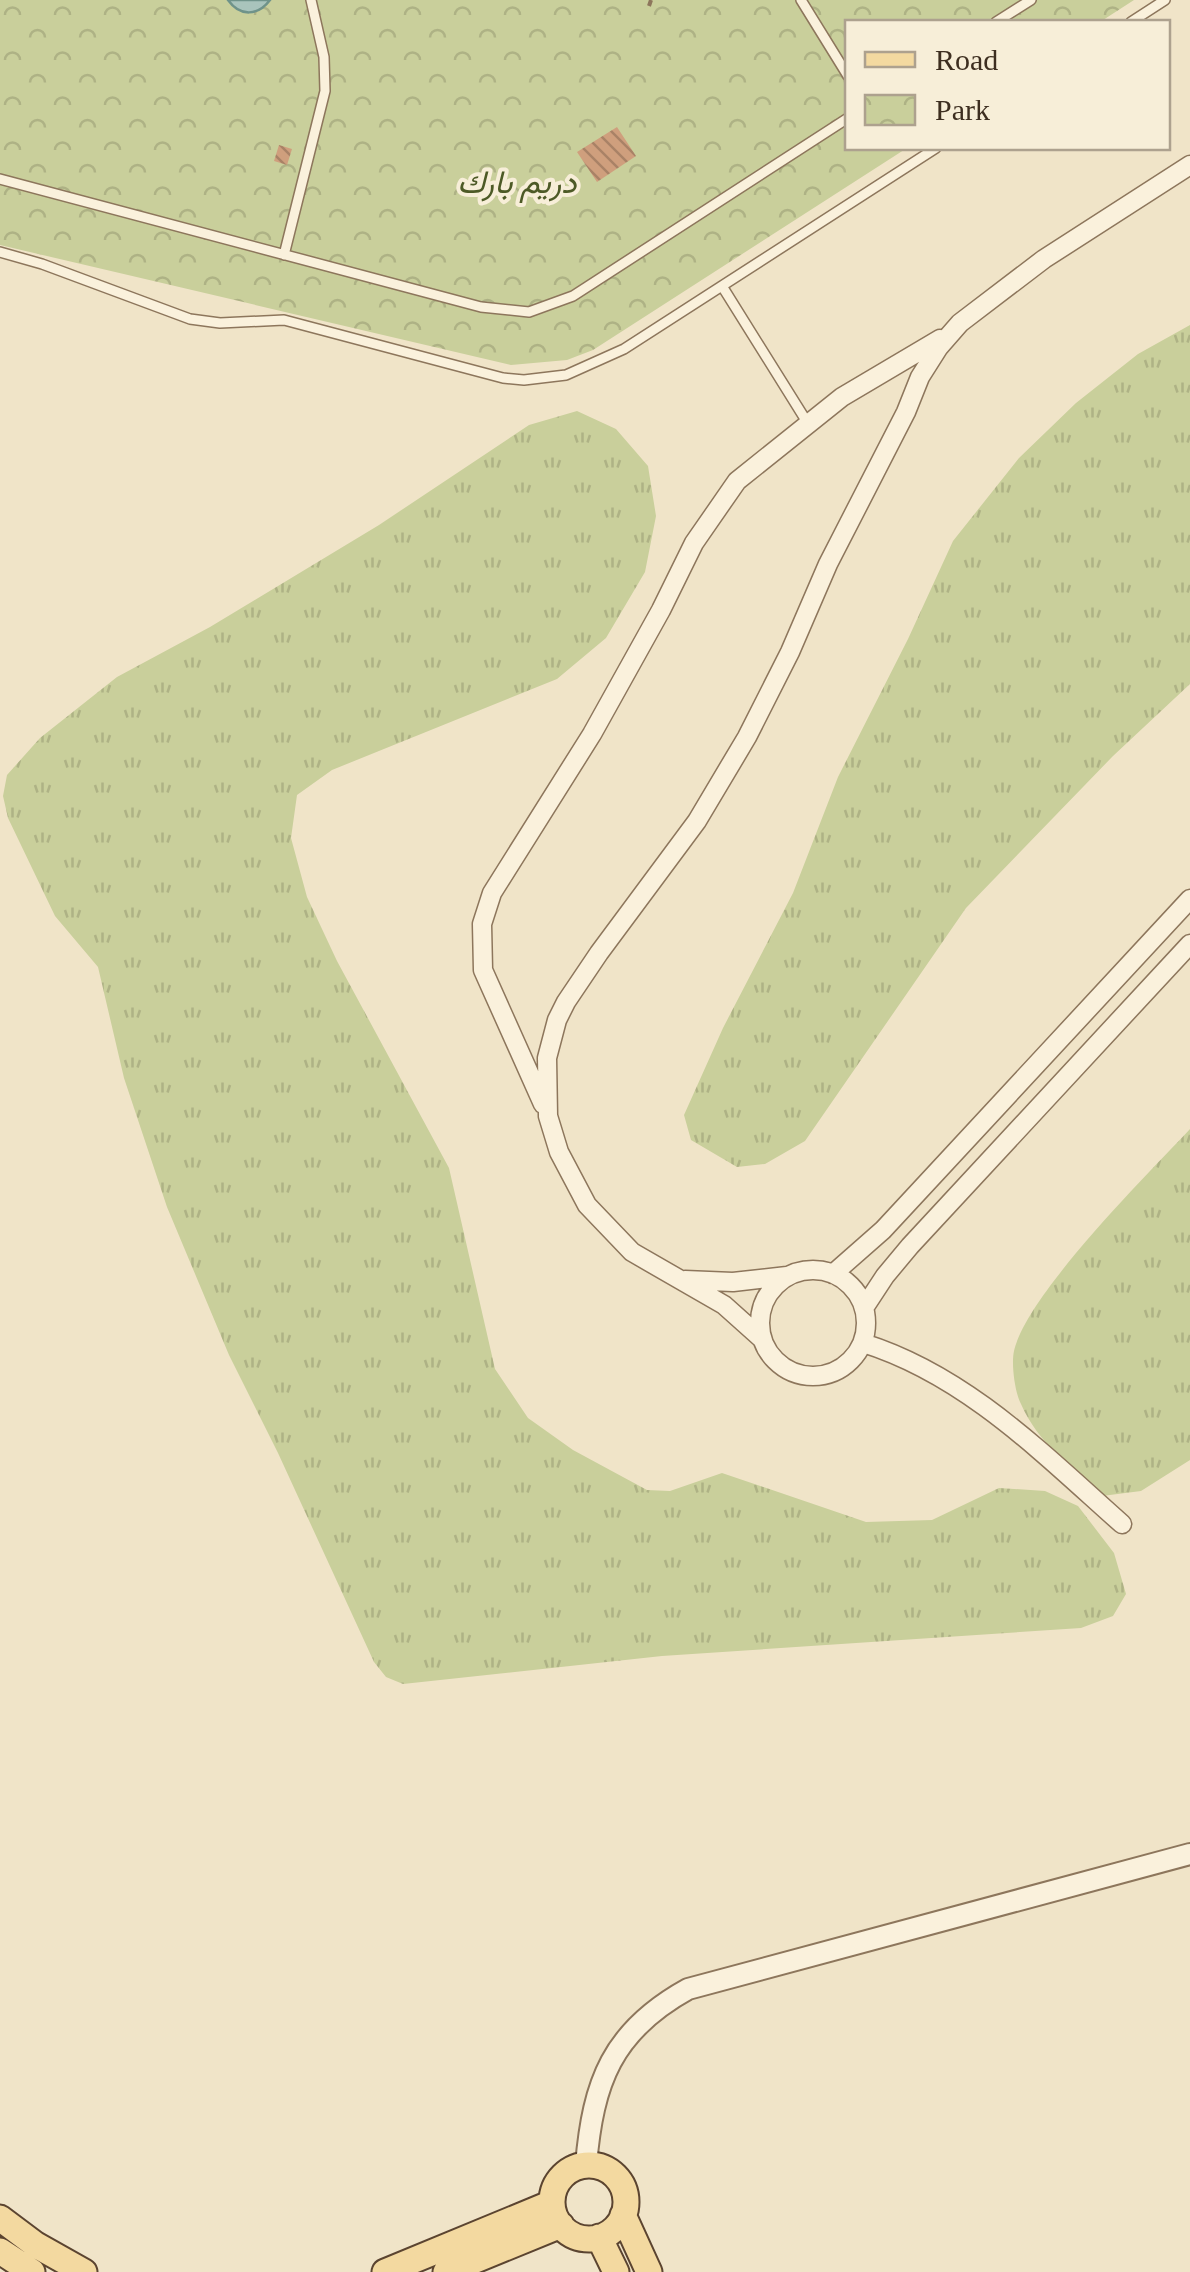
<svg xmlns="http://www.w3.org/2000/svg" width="1190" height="2272" font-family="'Times New Roman',Vazirmatn,serif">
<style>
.grass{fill:url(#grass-tufts)}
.park{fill:url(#park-crowns)}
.water{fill:#a9c4bc;stroke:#6f938a;stroke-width:2.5}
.building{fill:url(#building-back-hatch)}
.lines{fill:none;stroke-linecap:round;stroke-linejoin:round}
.service-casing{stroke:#8d765c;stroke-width:12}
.minor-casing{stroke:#8d765c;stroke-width:21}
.tertiary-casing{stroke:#8d765c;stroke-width:24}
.primary-casing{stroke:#5b4430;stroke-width:29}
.path{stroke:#8d765c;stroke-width:4;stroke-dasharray:8 5;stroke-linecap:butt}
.service{stroke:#faf1dc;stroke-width:9}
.minor{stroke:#faf1dc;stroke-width:18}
.tertiary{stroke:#faf1dc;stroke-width:20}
.primary{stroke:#f3d9a0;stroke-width:25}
.labels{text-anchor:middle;stroke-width:8;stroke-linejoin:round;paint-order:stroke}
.park-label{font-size:32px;font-style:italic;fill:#4d5a26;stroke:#f7eed8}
</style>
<defs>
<pattern id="grass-tufts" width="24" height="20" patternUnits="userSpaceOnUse" patternTransform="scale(2.5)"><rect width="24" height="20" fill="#c9cf9b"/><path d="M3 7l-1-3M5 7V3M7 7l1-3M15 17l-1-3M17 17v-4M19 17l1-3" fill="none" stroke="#aeb285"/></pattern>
<pattern id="park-crowns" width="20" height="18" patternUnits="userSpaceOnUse" patternTransform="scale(2.5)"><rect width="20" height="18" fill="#c9cf9b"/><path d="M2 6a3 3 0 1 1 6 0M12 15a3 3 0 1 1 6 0" fill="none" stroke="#aeb285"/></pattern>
<pattern id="building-back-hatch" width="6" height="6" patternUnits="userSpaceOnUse" patternTransform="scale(2.5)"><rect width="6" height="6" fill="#cf9f7d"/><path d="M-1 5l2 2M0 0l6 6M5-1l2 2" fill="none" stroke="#a98266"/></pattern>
</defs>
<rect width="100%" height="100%" fill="#f0e4c8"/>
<path class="grass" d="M1190,325V684L1113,756L966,908L805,1141L765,1164L737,1167L691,1140L684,1115L723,1028L793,893L838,777L908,639L953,541L1019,458L1076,403L1138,354Z
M577,411L616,429L648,466L656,516L645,572L606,638L557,679L332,770L297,795L291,838L307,897L337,961L449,1168L495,1369L528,1418L573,1450L647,1490L670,1491L722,1473L866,1522L932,1520L999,1488L1045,1491L1078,1506L1114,1553L1126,1594L1113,1616L1081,1628L662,1656L403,1684L386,1677L374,1662L278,1453L229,1355L167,1207L124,1078L98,967L55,916L8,818L3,796L7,775L40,738L117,677L210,627L379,525L529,425Z
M1190,1129V1460L1141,1491L1102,1496C1072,1468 1038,1443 1021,1404C1015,1393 1011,1364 1014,1351C1027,1294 1147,1175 1190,1129Z"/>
<path class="park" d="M0,0H1134L1100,22H848V148H907L593,350L567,360L511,365L0,245Z"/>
<path class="water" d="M228,0H270C258,16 240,17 228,0Z"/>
<path class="building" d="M617,127L636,156L597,182L577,152Z
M279,145L292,149L287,165L274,161Z"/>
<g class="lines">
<g class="service-casing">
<path id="service" d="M801,0L848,76
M996,22L1031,0
M1131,22L1165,0
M0,179L481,307L529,312L573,296L848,118
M0,252L42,264L190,319L220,323L284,320L503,378L524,380L566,375L624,349L936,148
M284,255L325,91L324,57L311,0
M722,286L807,422"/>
</g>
<g class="minor-casing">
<path id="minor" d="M543,1104L483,970L482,924L492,893L592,734L661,610L694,543L737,481L842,397L940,339
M760 1323a53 53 0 1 1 106 0a53 53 0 1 1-106 0Z
M833,1274L883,1230L1190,899
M685,1280L733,1282L787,1276
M864,1308L885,1276L910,1246L1190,944
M762,1339L724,1305L632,1252L587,1205L559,1152L548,1116L547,1058L557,1020L566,1002L599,953L697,821L747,737L790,652L828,564L906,412L920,377L939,347L960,323L1044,259L1190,165
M863,1343C966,1375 1043,1454 1122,1524"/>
</g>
<g class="tertiary-casing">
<path id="tertiary" d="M586,2165C593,2082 612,2031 688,1989L1190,1854"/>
</g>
<g class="primary-casing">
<path id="primary" d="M552 2202a37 37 0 1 1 74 0a37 37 0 1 1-74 0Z
M623,2215L649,2272
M0,2218L36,2245L84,2272
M599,2237L616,2272
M0,2251L32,2272
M385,2272L552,2203
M446,2272L561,2225"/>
</g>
<path class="path" d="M649,6L651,0"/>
<use href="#service" class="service"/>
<use href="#minor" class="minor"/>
<use href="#tertiary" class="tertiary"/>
<use href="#primary" class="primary"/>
</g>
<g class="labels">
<g class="park-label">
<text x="517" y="193">دريم بارك</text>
</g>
</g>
<rect x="845" y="20" width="325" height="130" fill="#f7eed8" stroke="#ada18e" stroke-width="2.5"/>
<rect x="865" y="52" width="50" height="15" fill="#f3d9a0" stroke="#ada18e" stroke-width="2.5"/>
<text x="935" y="70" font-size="30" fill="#3d2e20">Road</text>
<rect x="865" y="95" width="50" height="30" fill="url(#park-crowns)" stroke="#ada18e" stroke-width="2.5"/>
<text x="935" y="120" font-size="30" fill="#3d2e20">Park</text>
</svg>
